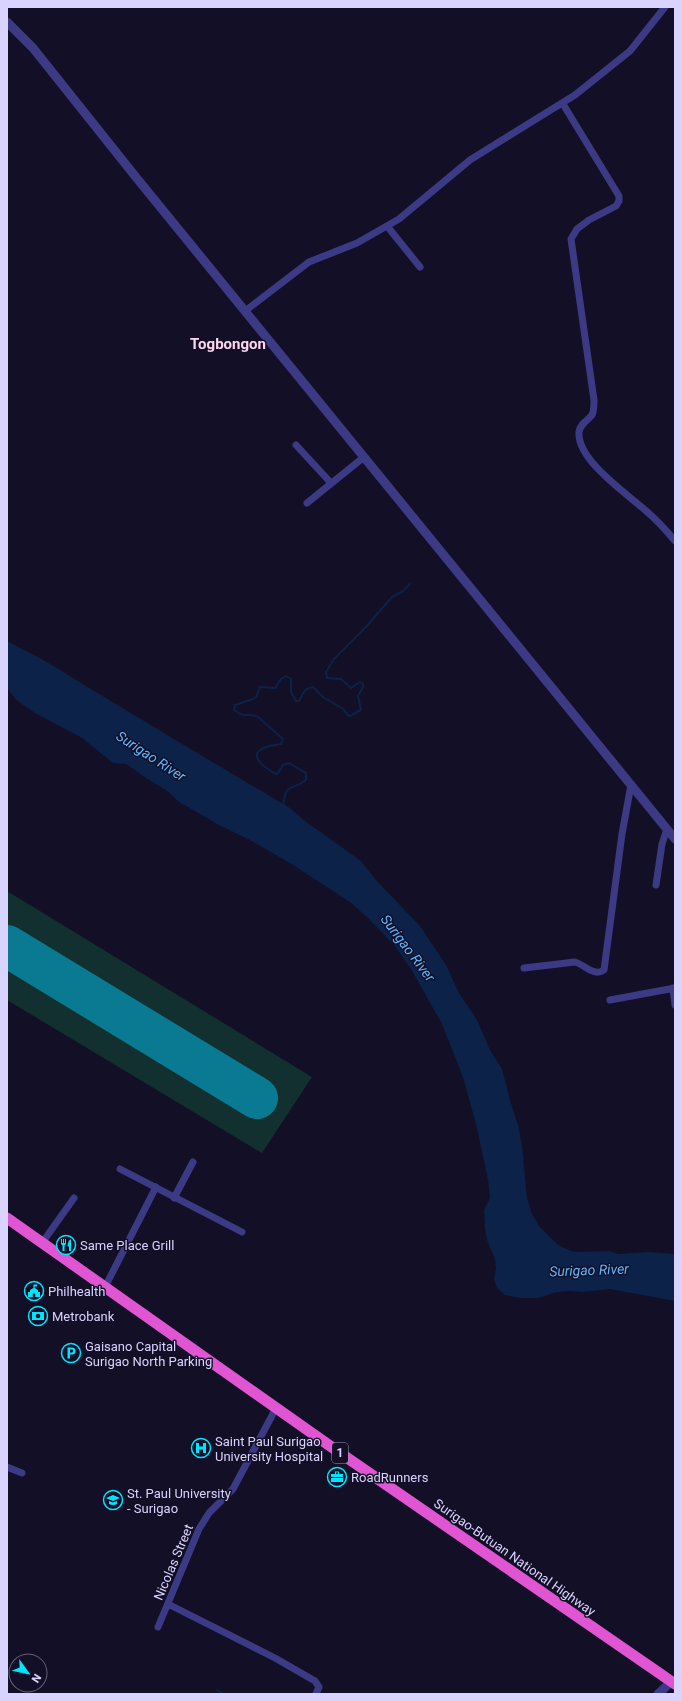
<svg xmlns="http://www.w3.org/2000/svg" width="682" height="1701" font-family="Roboto,sans-serif">
<style>
.green{fill:#12302f}
.water{fill:#0c2248}
.lines{fill:none;stroke-linecap:round;stroke-linejoin:round}
.stream{stroke:#0c2248;stroke-width:2}
.taxiway{stroke:#0a7a92;stroke-width:17}
.runway{stroke:#0a7a92;stroke-width:42}
.minor{stroke:#3d3a85;stroke-width:7}
.tertiary{stroke:#3d3a85;stroke-width:9}
.trunk{stroke:#e055d1;stroke-width:11}
.labels{text-anchor:middle;stroke-width:3;stroke-linejoin:round;paint-order:stroke}
.shield{fill:#130f26;stroke:#9e99be;stroke-width:1}
.shield-label{font-size:12px;font-weight:bold;fill:#d9d4ff}
.poi-label{font-size:13px;fill:#d9d4ff;stroke:#130f26;text-anchor:start}
.street-label{font-size:13px;fill:#d9d4ff;stroke:#130f26}
.water-label{font-size:14px;font-style:italic;fill:#62b6ff;stroke:#130f26}
.quarter-label{font-size:15px;font-weight:bold;fill:#ffd6f0;stroke:#130f26}
</style>
<rect width="100%" height="100%" fill="#130f26"/>
<path class="green" d="M7,891L312,1077L262,1153L7,1000V963L249,1111L266,1083L7,925Z"/>
<path class="water" d="M7,641C23,650 40,657 55,667C133,715 211,761 290,808L305,821L361,861L375,879L420,926L446,965L459,993L477,1020L490,1050L502,1069L510,1100L518,1125L522,1146L527,1198L532,1214L539,1226L558,1245L574,1252L609,1251L618,1254L650,1252L675,1254V1301L610,1289L583,1292L570,1291L557,1292L538,1298H520L505,1295L497,1288L494,1280L496,1268L495,1259L487,1240L485,1229L484,1210L490,1198L488,1180L476,1124L463,1077L442,1024L411,969L394,945L368,918L350,902L293,865L250,840L219,825L179,802L166,790L146,778L126,764L113,763L82,738L35,713L16,700L7,688Z"/>
<g class="lines">
<path class="stream" d="M283,806C287,780 289,793 306,780V773L289,763L283,765L278,773L276,774C270,771 250,759 259,751C264,746 274,745 281,744L283,739L258,717C249,712 245,719 234,710L235,705L253,699L256,697L260,687L275,688L281,679L286,676L291,679V692L296,701H299C303,694 304,688 313,687L323,697L343,709L348,715L350,716L361,710L358,696L363,687V684L360,682L351,688L341,679L327,678L326,672L334,659L365,628L392,597L403,591L410,584
M217,1690L224,1694"/>
<path class="taxiway" d="M7,947H8"/>
<path class="runway" d="M7,946L257,1098"/>
<path class="minor" d="M563,104L619,196V201L616,206L589,220L577,229L571,239L594,400C594,405 594,411 592,415C587,421 580,424 579,432C577,460 626,493 645,510C656,519 666,530 675,541
M387,226L420,267
M245,311L309,262L357,243L399,219L470,160L575,95L630,51L665,7
M296,445L331,483
M307,503L364,457
M656,885L662,844L667,829
M524,968L575,962C585,965 594,977 604,970L622,834L631,785
M673,988L675,1005
M610,1000L675,988
M120,1169L242,1232
M174,1198L193,1162
M42,1243L74,1198
M105,1287L156,1187
M7,1467L22,1473
M168,1604L275,1658L315,1681L319,1687L316,1694
M158,1627L199,1529L209,1513L233,1489L276,1408"/>
<path class="tertiary" d="M7,22L33,48L135,176L675,839
M658,1694L672,1681"/>
<path class="trunk" d="M7,1218L333,1448L675,1684"/>
</g>
<defs>
<g id="restaurant-ring" transform="scale(1)"><circle r="9.5" fill="#130f26" stroke="#00e5ff" stroke-width="1.5"/><path d="M-5-6h1v4h1v-4h1v4h1v-4h1v5L-1.5 .5V6h-2V.5L-5-1ZM5-6V6H3V1.5H1.5Q1.5-4 5-6Z" fill="#00e5ff"/></g>
<g id="civic-ring" transform="scale(1)"><circle r="9.5" fill="#130f26" stroke="#00e5ff" stroke-width="1.5"/><path d="M-.6-6.5H3V-4.5H.6V-3L4-1V1h2V6H-6V1h2V-1L-.6-3ZM-1.2 2.5V6h2.4V2.5Z" fill="#00e5ff"/></g>
<g id="bank-ring" transform="scale(1)"><circle r="9.5" fill="#130f26" stroke="#00e5ff" stroke-width="1.5"/><path d="M-6-4H6V4H-6ZM0-2.3a2.3 2.3 0 1 0 0 4.6a2.3 2.3 0 1 0 0-4.6Z" fill="#00e5ff"/></g>
<g id="parking-ring" transform="scale(1)"><circle r="9.5" fill="#130f26" stroke="#00e5ff" stroke-width="1.5"/><path d="M-3.5-5.5H1a3.5 3.5 0 0 1 0 7H-1V5.5H-3.5ZM-1-3.4V-.6H.8a1.4 1.4 0 0 0 0-2.8Z" fill="#00e5ff"/></g>
<g id="hospital-ring" transform="scale(1)"><circle r="9.5" fill="#130f26" stroke="#00e5ff" stroke-width="1.5"/><path d="M-5-5h3v3.5h4V-5h3V5h-3V1.5h-4V5h-3Z" fill="#00e5ff"/></g>
<g id="office-ring" transform="scale(1)"><circle r="9.5" fill="#130f26" stroke="#00e5ff" stroke-width="1.5"/><path d="M-6-3h4V-5.5h4V-3h4V5H-6ZM-1-4.5V-3h2v-1.5ZM-6 0V1H6V0Z" fill="#00e5ff"/></g>
<g id="university-ring" transform="scale(1)"><circle r="9.5" fill="#130f26" stroke="#00e5ff" stroke-width="1.5"/><path d="M0-5L7-2L0 1L-7-2ZM-4 1L0 2.5L4 1V4Q0 6-4 4Z" fill="#00e5ff"/></g>
</defs>
<g fill-rule="evenodd">
<use href="#restaurant-ring" x="66" y="1245"/>
<use href="#civic-ring" x="34" y="1291"/>
<use href="#bank-ring" x="38" y="1316"/>
<use href="#parking-ring" x="71" y="1353"/>
<use href="#hospital-ring" x="201" y="1448"/>
<use href="#office-ring" x="337" y="1477"/>
<use href="#university-ring" x="113" y="1500"/>
</g>
<g class="labels">
<rect class="shield" x="332" y="1443" width="16" height="20" rx="3"/>
<g class="shield-label">
<text x="340" y="1457">1</text>
</g>
<g class="poi-label">
<text x="80" y="1250">Same Place Grill</text>
<text x="48" y="1296">Philhealth</text>
<text x="52" y="1321">Metrobank</text>
<text x="85" y="1351">Gaisano Capital<tspan x="85" dy="15">Surigao North Parking</tspan></text>
<text x="215" y="1446">Saint Paul Surigao<tspan x="215" dy="15">University Hospital</tspan></text>
<text x="351" y="1482">RoadRunners</text>
<text x="127" y="1498">St. Paul University<tspan x="127" dy="15">- Surigao</tspan></text>
</g>
<g class="street-label">
<text transform="translate(515 1557) rotate(35)" y="5">Surigao-Butuan National Highway</text>
<text transform="translate(173 1562) rotate(-67)" y="5">Nicolas Street</text>
</g>
<g class="water-label">
<text transform="translate(151 756) rotate(33)" y="5">Surigao River</text>
<text transform="translate(408 948) rotate(53)" y="5">Surigao River</text>
<text transform="translate(589 1270) rotate(-2)" y="5">Surigao River</text>
</g>
<g class="quarter-label">
<text x="228" y="349">Togbongon</text>
</g>
</g>
<rect width="682" height="1701" fill="none" stroke="#d9d4ff" stroke-width="16"/>
<g transform="translate(28 1673) rotate(123)"><circle r="19" fill="#130f26" stroke="#625e7d"/>
<path d="M0-3L7 15L0 10L-7 15Z" fill="#00e5ff"/>
<text y="-6" font-size="11" font-weight="bold" text-anchor="middle" fill="#d9d4ff">N</text>
</g>
</svg>
